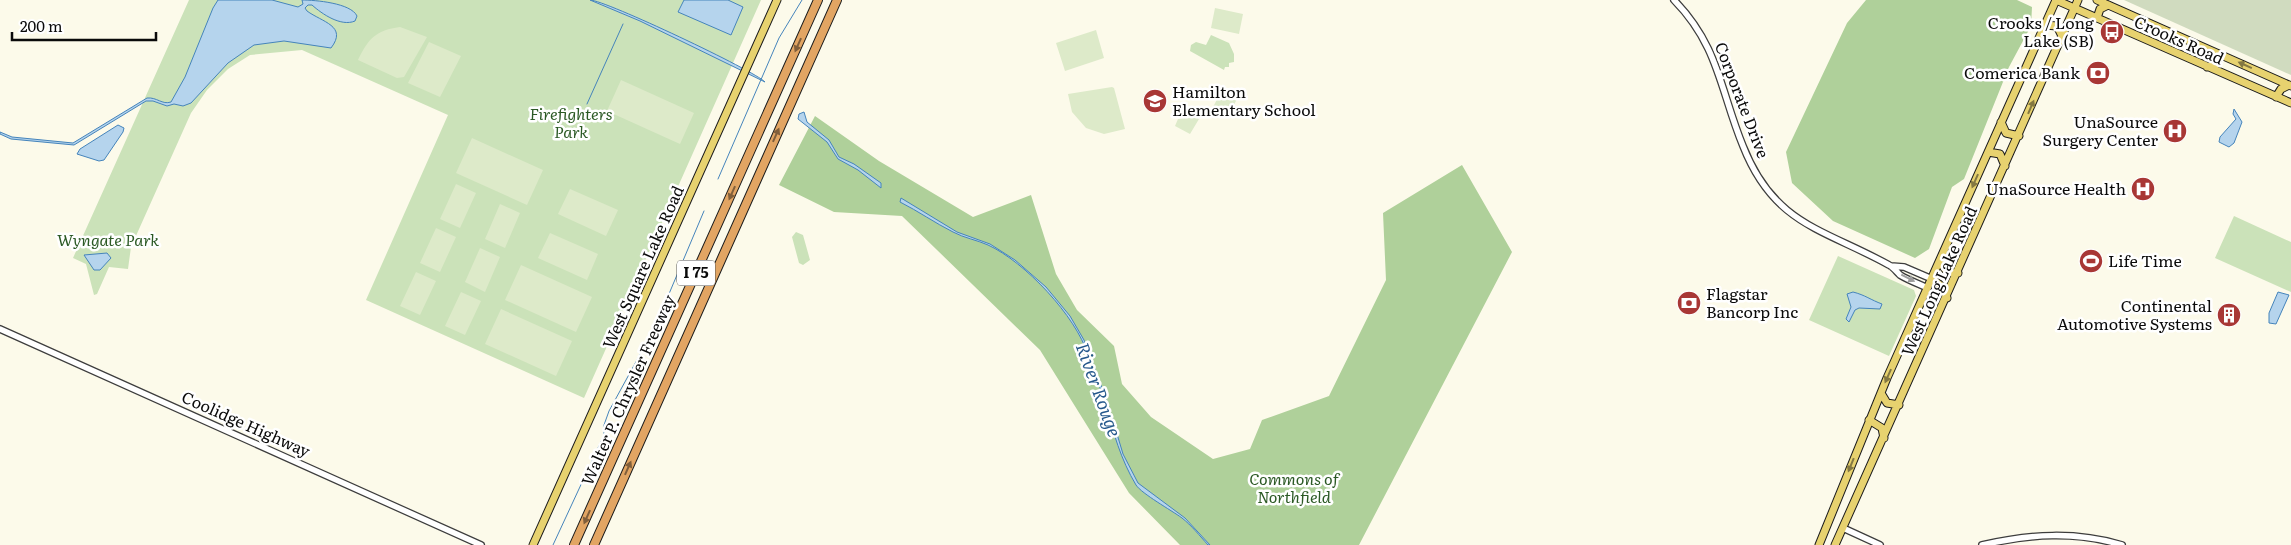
<svg xmlns="http://www.w3.org/2000/svg" width="2291" height="545" font-family="Literata,serif">
<style>
.green{fill:#cbe2b9}
.forest{fill:#afd09a}
.cemetery{fill:#d0dbbf}
.pitch{fill:#ddeac9}
.water{fill:#b5d4ed;stroke:#4584bb}
.lines{fill:none;stroke-linecap:round;stroke-linejoin:round}
.stream{stroke:#4584bb;stroke-width:1}
.minor-casing{stroke:#3d3d3d;stroke-width:8}
.major-casing{stroke:#1b1b1b;stroke-width:9}
.highway-casing{stroke:#1b1b1b;stroke-width:10}
.minor{stroke:#fff;stroke-width:5.5}
.major{stroke:#e7d26f;stroke-width:7}
.highway{stroke:#e2a563;stroke-width:8}
.oneway{fill:#815f3b}
.oneway2{fill:#847842}
.oneway3{fill:#9d9d9d}
.labels{text-anchor:middle;stroke-width:5;stroke-linejoin:round;paint-order:stroke}
.shield{fill:#fff;stroke:#545454;stroke-width:1}
.shield-label{font-size:15px;font-weight:bold;fill:#0a0a0a}
.poi-label{font-size:16px;fill:#0a0a0a;stroke:#fff;text-anchor:end}
.street-label{font-size:16px;fill:#0a0a0a;stroke:#fff}
.park-label{font-size:16px;font-style:italic;fill:#2b5924;stroke:#fff}
.water-label{font-size:18px;font-style:italic;fill:#24578b;stroke:#fff}
</style>
<rect width="100%" height="100%" fill="#fcfaea"/>
<path class="green" d="M189,0H761L584,398L366,300L448,115L302,50L250,55L228,69L207,90L191,113L131,247L128,269L109,267L97,294L94,295L86,264L73,258Z
M1211,35L1229,43L1234,54V62L1229,63V67H1225L1224,70L1190,51L1191,45L1196,42L1206,45Z
M2234,216L2291,242V292L2215,258Z
M796,232L803,235L810,260L803,265L799,263L792,237Z
M1838,256L1914,290L1916,296L1889,356L1809,320Z"/>
<path class="forest" d="M1866,0H2017L2032,7L2031,26L2009,67L1964,179L1952,187L1929,249L1915,258L1833,221L1792,183L1786,152L1847,23Z
M815,116L879,161L973,217L1031,195L1056,274L1077,310L1114,346L1122,384L1151,417L1213,459L1250,449L1262,420L1329,396L1386,280L1383,213L1462,165L1512,252L1359,545H1180L1129,493L1040,350L902,216L834,212L779,185Z"/>
<path class="cemetery" d="M2124,0H2291V75Z"/>
<path class="pitch" d="M1215,8L1243,14L1239,34L1211,28Z
M400,27L427,37L404,77L397,78L358,60C368,39 376,30 400,27Z
M1096,30L1104,58L1065,71L1056,43Z
M429,42L461,56L440,97L408,83Z
M621,80L694,113L680,144L607,111Z
M1224,86L1225,92L1237,99L1229,114L1218,108L1212,109Z
M1112,87L1114,88L1125,129L1104,134L1086,128L1072,112L1068,94Z
M1182,110L1199,119L1190,134L1175,126L1178,119L1184,118Z
M472,138L543,170L527,205L456,173Z
M456,184L476,193L460,228L440,219Z
M570,189L618,210L606,236L558,214Z
M500,204L520,213L505,248L485,239Z
M436,228L456,237L440,272L420,263Z
M550,233L598,254L587,280L538,258Z
M480,248L500,257L485,292L465,282Z
M521,265L592,297L576,332L505,300Z
M416,272L436,281L420,315L400,306Z
M461,292L481,301L465,335L445,326Z
M501,309L572,341L556,376L485,344Z"/>
<path class="water" d="M218,0H272L298,7L303,4L302,0C315,0 351,3 357,16L355,21C341,27 322,14 312,5H308L305,8L307,11C322,22 348,26 331,48L284,41L254,45L228,63L191,103L183,106L174,104L167,106L153,101H146L74,145L11,139L0,134V132L12,137L73,143L147,98C157,97 162,105 171,102L185,77L213,8Z
M590,0C605,0 755,71 765,82L640,21Z
M684,0H728L743,7L731,35L678,12Z
M2234,109L2242,122L2234,143L2229,147L2219,142L2220,137L2236,119L2233,114Z
M804,112L807,122L829,140L839,157L854,164L881,183V188L858,170L838,159L827,142L798,119L799,114Z
M118,125L124,128L123,132L104,160L99,161L77,154L80,149Z
M901,198L957,232L990,244L1015,260L1046,287L1070,316L1084,340L1108,404L1123,454L1138,483L1185,518L1210,545H1208C1200,536 1191,525 1182,518C1171,510 1142,494 1136,485C1121,460 1113,432 1106,405C1101,388 1093,372 1088,355C1076,316 1025,262 988,245C977,240 964,238 953,232C935,223 918,211 900,202Z
M107,253L111,258L100,270H94L84,255Z
M1853,292C1865,295 1871,300 1882,304L1880,309L1859,308L1855,310L1849,322L1846,319L1851,307L1847,294Z
M2278,292L2289,295L2276,324L2269,323V313Z"/>
<g class="lines">
<path class="stream" d="M587,104L623,24
M718,179L779,38L802,0
M553,545L604,435V425L609,411L655,327L704,211"/>
<g class="minor-casing">
<path id="minor" d="M1674,0C1719,46 1720,90 1743,146C1774,225 1824,229 1889,265C1893,267 1896,271 1900,275C1908,280 1919,284 1928,288
M1891,266L1904,267L1932,279
M0,329L481,545
M1843,528L1880,545
M1982,545C2030,534 2075,531 2122,545"/>
</g>
<g class="major-casing">
<path id="major" d="M2056,0L2291,103
M2097,0L2291,86
M2097,18L2100,9L2108,5
M2045,25L2057,26L2062,36
M2207,67L2217,64L2219,54
M2276,97L2281,89L2289,85
M2001,122L2006,133L2019,136
M1988,152L2000,154L2005,166
M1941,258C1942,268 1947,274 1958,273
M1932,279L1943,287L1947,298
M1881,393L1887,403L1899,405
M1869,420L1882,428L1884,438
M533,545L777,0
M1819,545L1887,378L2056,0
M1835,545L2078,0"/>
</g>
<g class="highway-casing">
<path id="highway" d="M574,545L818,0
M594,545L837,0"/>
</g>
<use href="#minor" class="minor"/>
<use href="#major" class="major"/>
<use href="#highway" class="highway"/>
</g>
<defs><path id="oneway-solid" d="M-6-.8H1V-3.2L6.5 0L1 3.2V.8H-6Z" transform="scale(1.25)"/></defs>
<g class="oneway">
<use href="#oneway-solid" transform="translate(798 45) rotate(114)"/>
<use href="#oneway-solid" transform="translate(776 135) rotate(-66)"/>
<use href="#oneway-solid" transform="translate(732 193) rotate(114)"/>
<use href="#oneway-solid" transform="translate(628 468) rotate(-66)"/>
<use href="#oneway-solid" transform="translate(587 517) rotate(114)"/>
</g>
<g class="oneway2">
<use href="#oneway-solid" transform="translate(2245 65) rotate(-156)"/>
<use href="#oneway-solid" transform="translate(2031 107) rotate(-67)"/>
<use href="#oneway-solid" transform="translate(1975 181) rotate(114)"/>
<use href="#oneway-solid" transform="translate(1888 376) rotate(114)"/>
<use href="#oneway-solid" transform="translate(1851 465) rotate(112)"/>
</g>
<use class="oneway3" href="#oneway-solid" transform="translate(1908 278) rotate(27)"/>
<defs>
<g id="bus-disc" transform="scale(1.25)"><circle r="9.5" fill="#a83735" stroke="#fff"/><path d="M-5-6H5V4H4V6H2V4H-2V6H-4V4H-5ZM-3.5-4V0h7V-4ZM-3.5 1.2v1.5H-2V1.2ZM2 1.2v1.5H3.5V1.2Z" fill="#fff"/></g>
<g id="bank-disc" transform="scale(1.25)"><circle r="9.5" fill="#a83735" stroke="#fff"/><path d="M-6-4H6V4H-6ZM0-2.3a2.3 2.3 0 1 0 0 4.6a2.3 2.3 0 1 0 0-4.6Z" fill="#fff"/></g>
<g id="school-disc" transform="scale(1.25)"><circle r="9.5" fill="#a83735" stroke="#fff"/><path d="M0-5L7-2L0 1L-7-2ZM-4 1L0 2.5L4 1V4Q0 6-4 4Z" fill="#fff"/></g>
<g id="hospital-disc" transform="scale(1.25)"><circle r="9.5" fill="#a83735" stroke="#fff"/><path d="M-5-5h3v3.5h4V-5h3V5h-3V1.5h-4V5h-3Z" fill="#fff"/></g>
<g id="stadium-disc" transform="scale(1.25)"><circle r="9.5" fill="#a83735" stroke="#fff"/><path d="M0-5a6.5 5 0 1 0 0 10a6.5 5 0 1 0 0-10ZM-3.5-1.8h7v3.6h-7Z" fill="#fff"/></g>
<g id="building-disc" transform="scale(1.25)"><circle r="9.5" fill="#a83735" stroke="#fff"/><path d="M-4-6H4V6H1V3H-1V6H-4ZM-2.5-4.3h1.7v1.8h-1.7ZM.8-4.3h1.7v1.8H.8ZM-2.5-1h1.7V.8h-1.7ZM.8-1h1.7V.8H.8Z" fill="#fff"/></g>
</defs>
<g fill-rule="evenodd">
<use href="#bus-disc" x="2112" y="32"/>
<use href="#bank-disc" x="2098" y="73"/>
<use href="#school-disc" x="1155" y="101"/>
<use href="#hospital-disc" x="2175" y="131"/>
<use href="#hospital-disc" x="2143" y="189"/>
<use href="#stadium-disc" x="2091" y="261"/>
<use href="#bank-disc" x="1689" y="303"/>
<use href="#building-disc" x="2229" y="315"/>
</g>
<g class="labels">
<rect class="shield" x="677" y="260.5" width="38" height="25" rx="4"/>
<g class="shield-label">
<text x="696" y="278">I 75</text>
</g>
<g class="poi-label">
<text x="2094" y="29">Crooks / Long<tspan x="2094" dy="18">Lake (SB)</tspan></text>
<text x="2080" y="79">Comerica Bank</text>
<text x="1172" y="98" text-anchor="start">Hamilton<tspan x="1172" dy="18">Elementary School</tspan></text>
<text x="2158" y="128">UnaSource<tspan x="2158" dy="18">Surgery Center</tspan></text>
<text x="2126" y="195">UnaSource Health</text>
<text x="2108" y="267" text-anchor="start">Life Time</text>
<text x="1706" y="300" text-anchor="start">Flagstar<tspan x="1706" dy="18">Bancorp Inc</tspan></text>
<text x="2212" y="312">Continental<tspan x="2212" dy="18">Automotive Systems</tspan></text>
</g>
<g class="street-label">
<text transform="translate(2179 40) rotate(24)" y="6">Crooks Road</text>
<text transform="translate(1742 100) rotate(69)" y="6">Corporate Drive</text>
<text transform="translate(643 267) rotate(-66)" y="6">West Square Lake Road</text>
<text transform="translate(1939 281) rotate(-66)" y="6">West Long Lake Road</text>
<text transform="translate(628 390) rotate(-66)" y="6">Walter P. Chrysler Freeway</text>
<text transform="translate(246 424) rotate(24)" y="6">Coolidge Highway</text>
</g>
<g class="park-label">
<text x="571" y="120">Firefighters<tspan x="571" dy="18">Park</tspan></text>
<text x="108" y="246">Wyngate Park</text>
<text x="1294" y="485">Commons of<tspan x="1294" dy="18">Northfield</tspan></text>
</g>
<g class="water-label">
<text transform="translate(1098 390) rotate(70)" y="6">River Rouge</text>
</g>
</g>
<path d="M12 32v8h144v-8" fill="none" stroke="#0a0a0a" stroke-width="2.5"/>
<text x="20" y="32" font-size="15" fill="#0a0a0a" stroke="#ffffff" stroke-width="4" paint-order="stroke">200 m</text>
</svg>
